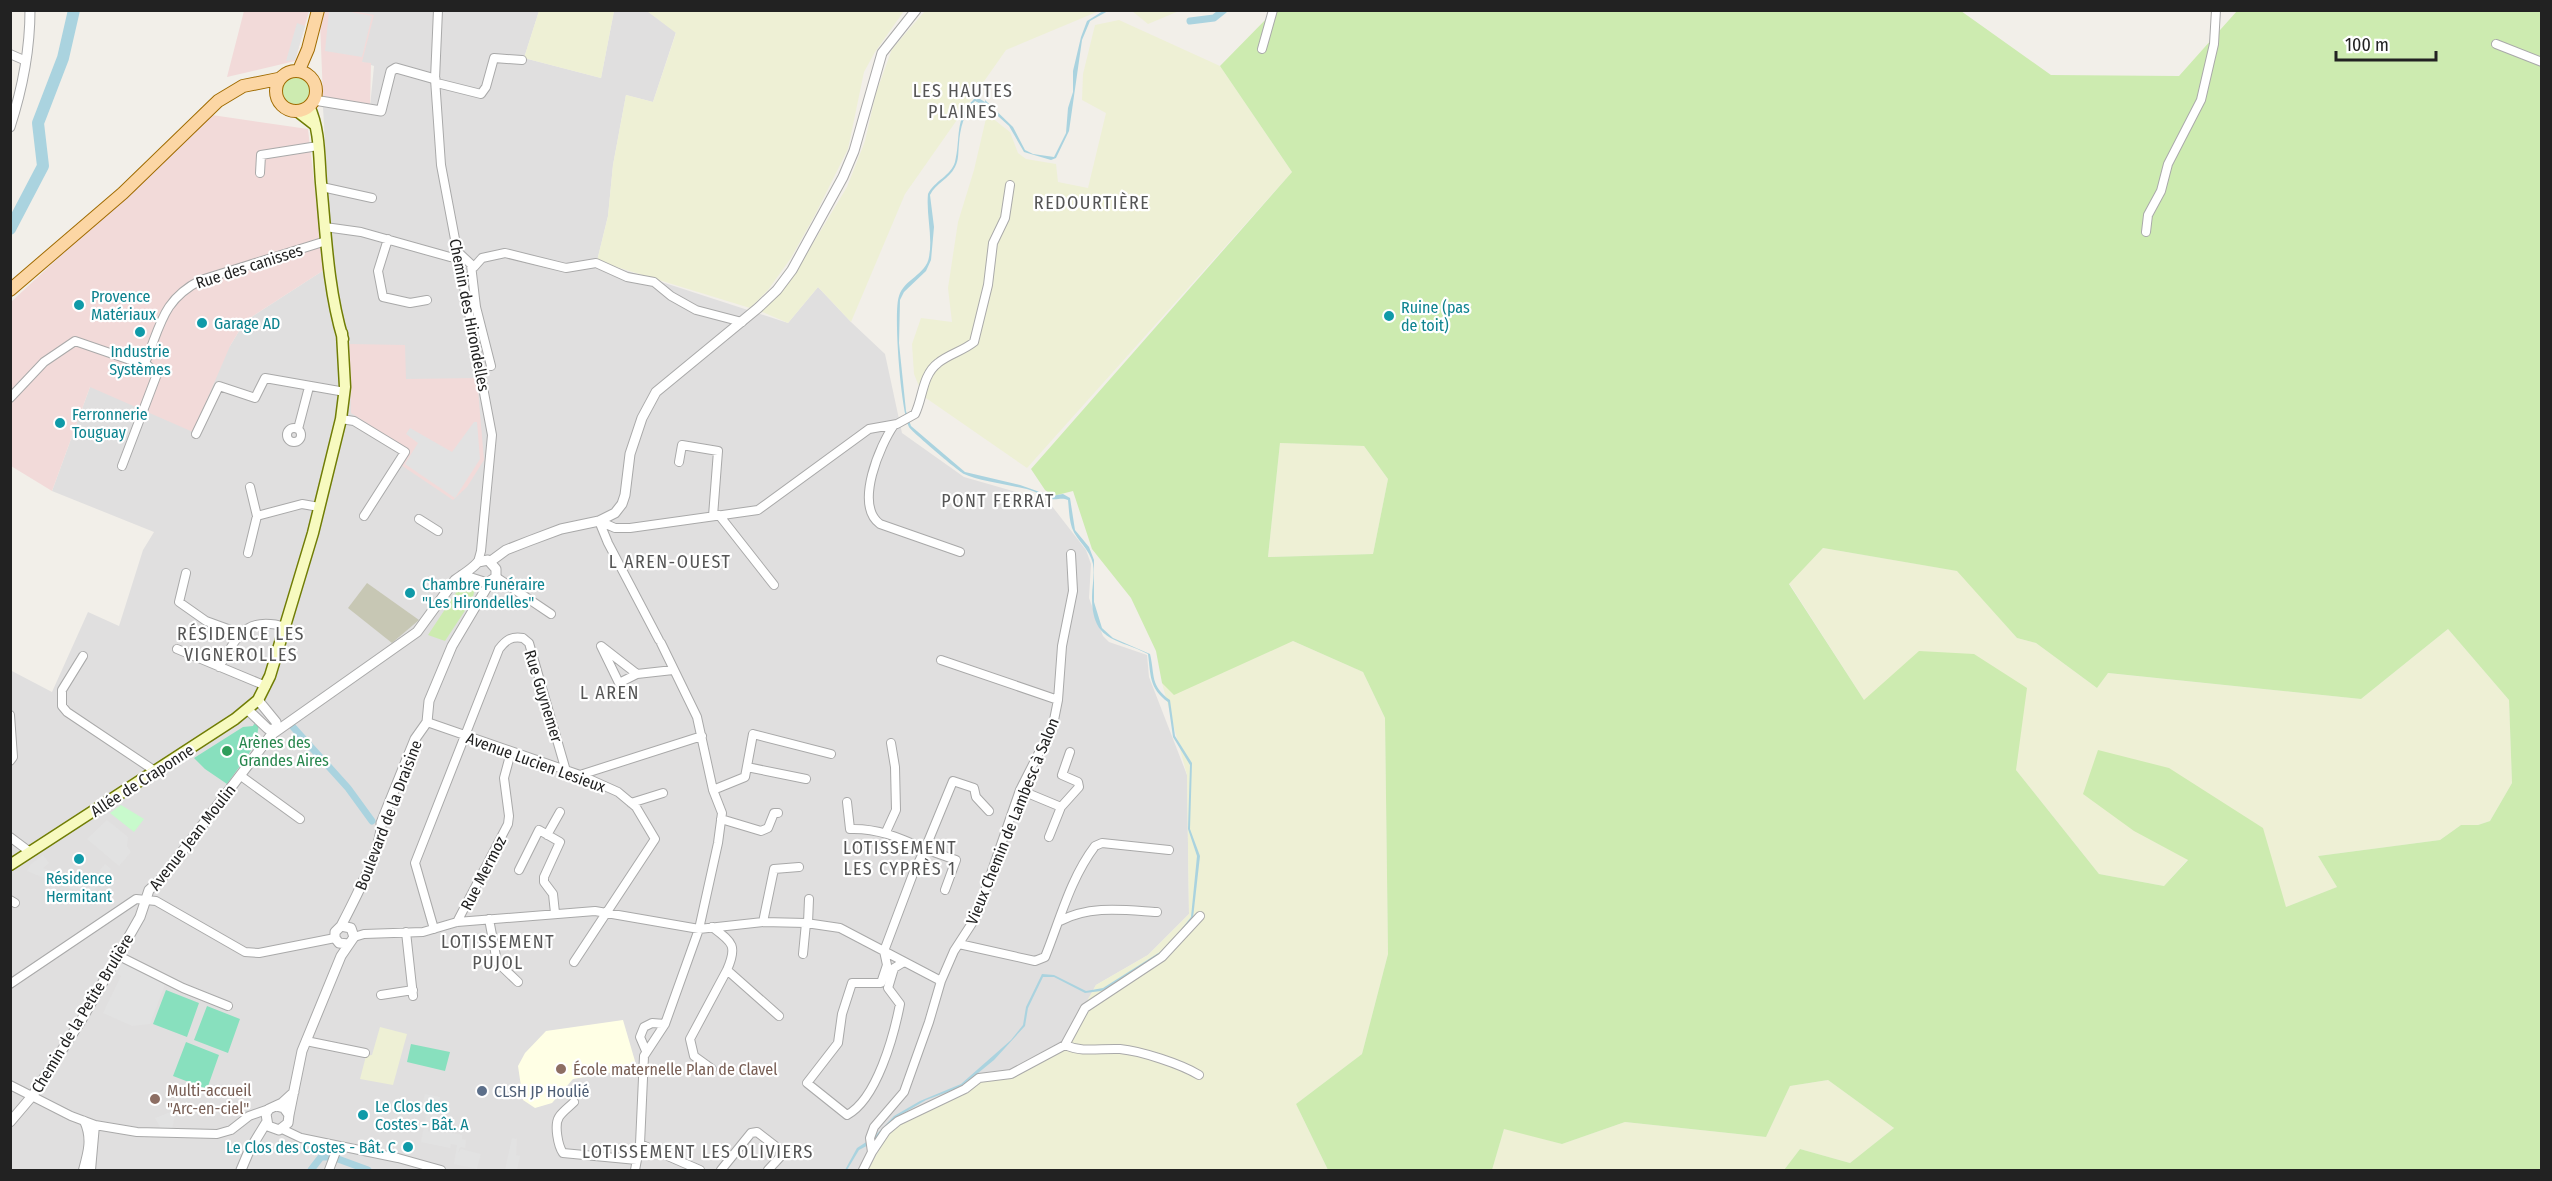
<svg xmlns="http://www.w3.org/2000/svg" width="2552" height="1181" font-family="'Fira Sans Condensed',sans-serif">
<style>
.residential{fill:#e0dfdf}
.commercial{fill:#f2dad9}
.education{fill:#ffffe5}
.construction{fill:#c7c7b4}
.farmland{fill:#eef0d5}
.grass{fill:#cdebb0;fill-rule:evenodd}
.park{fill:#c8facc}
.pitch{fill:#88e0be}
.parking{fill:#e2e2e2}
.water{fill:#aad3df}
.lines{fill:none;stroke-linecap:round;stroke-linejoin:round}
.canal{stroke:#aad3df;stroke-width:7}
.river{stroke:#aad3df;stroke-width:12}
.minor-casing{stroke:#a9a9a9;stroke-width:10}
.tertiary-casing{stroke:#a9a9a9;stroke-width:11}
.secondary-casing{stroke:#707d05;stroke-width:13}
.primary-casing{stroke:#a06b00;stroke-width:14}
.minor{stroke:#fff;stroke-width:8}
.tertiary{stroke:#fff;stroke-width:9}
.secondary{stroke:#f7fabf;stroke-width:10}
.primary{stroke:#fcd6a4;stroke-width:12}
.culture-dot{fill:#0f9aa8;stroke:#fff;stroke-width:2}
.leisure-dot{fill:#2e9e5b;stroke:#fff;stroke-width:2}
.education-dot{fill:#8d6e63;stroke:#fff;stroke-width:2}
.service-dot{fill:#5c6f8a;stroke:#fff;stroke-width:2}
.labels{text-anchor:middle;stroke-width:4.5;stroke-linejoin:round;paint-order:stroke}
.street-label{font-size:16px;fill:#222;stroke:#fff}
.culture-label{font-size:16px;fill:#0d838f;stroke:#fff;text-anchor:start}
.leisure-label{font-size:16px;fill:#27864d;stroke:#fff;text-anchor:start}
.education-label{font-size:16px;fill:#785e54;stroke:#fff;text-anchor:start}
.service-label{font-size:16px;fill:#4e5e75;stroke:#fff;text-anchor:start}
.neighbourhood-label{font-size:18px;letter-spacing:1.5px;fill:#555;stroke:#fff}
</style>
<rect width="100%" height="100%" fill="#f2efe9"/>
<path class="residential" d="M346,11H539L524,58L601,78L614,11H647L676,32L653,102L626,95L613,165L608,216L597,261L788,323L818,287L851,322L885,354L902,433L964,477L1048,501L1086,550L1091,564L1089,598L1103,636L1109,642L1147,655L1149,677L1187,775L1189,914L1148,955L1096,985L1061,1048L1016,1077H991L892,1126L868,1170H11L10,670L52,692L88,612L119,626L143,550L154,532L52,491L90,387L230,346L245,321L324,270L329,220L323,107L369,113L370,107L374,66L362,62Z"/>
<path class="commercial" d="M244,11H309L295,61L227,77Z
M323,11H352L374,15L362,62L371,63L370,107L323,97L320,22Z
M212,115L308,129L324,270L245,321L230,346L193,432L90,387L52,491L11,466V302Z
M349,344L405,345L406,379L477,378L484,460L467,487L453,500L401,465L409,450L351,413Z"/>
<path class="education" d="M623,1020L637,1068L573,1079L552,1103L535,1108L523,1100L518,1066L525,1053L546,1031Z"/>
<path class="construction" d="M367,583L419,620L392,643L348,608Z"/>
<path class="farmland" d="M539,11H614L601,78L524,58Z
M647,11H904L875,52L864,72L848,149L815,215L791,258L768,290L750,308L597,261L608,216L613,165L626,95L653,102L676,33Z
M925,11H1099L1006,50L905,194L851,322L818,287L788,323L760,311L789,283L847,187L865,141L876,93L892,49Z
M1132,11H1179L1148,24Z
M1119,20L1220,66L1292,172L1027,468L923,396L914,374L912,344L921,318L952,322L948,288L958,222L974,170L987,114L1010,132L1018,153L1026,159L1056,164L1058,182L1088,188L1106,113L1082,100L1083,74L1095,25Z
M1280,443L1364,446L1388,479L1373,554L1268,557Z
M1823,548L1958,571L2017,638L2036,643L2097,688L2107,673L2361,699L2448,629L2509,700L2512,783L2490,821L2478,825H2461L2440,840L2318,856L2337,887L2286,907L2134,831L2188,859L2164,886L2099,874L2016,770L1864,700L1789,583Z
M1293,641L1363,672L1385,718L1388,954L1362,1054L1296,1104L1328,1170H868L892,1126L928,1106L991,1077H1016L1061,1048L1096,985L1148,955L1189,914L1187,775L1162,683Z
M380,1027L407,1034L393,1085L360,1079L366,1056L372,1055Z
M1828,1080L1894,1128L1850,1163L1800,1149L1784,1170H1492L1504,1128L1562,1144L1625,1122L1766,1137L1790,1086Z"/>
<path class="grass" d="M1274,11H1961L2051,75L2179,76L2237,11H2541V1170H1784L1800,1149L1850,1163L1894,1128L1828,1080L1790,1086L1766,1137L1625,1122L1562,1144L1504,1129L1492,1170H1328L1296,1104L1362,1054L1388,954L1385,718L1363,672L1293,641L1174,695L1162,683L1156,651L1131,598L1092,549L1073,491L1053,496L1045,490L1031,469L1292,172L1220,66ZM1280,443L1364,446L1388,479L1373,554L1268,557ZM1823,548L1957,571L2017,638L2036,643L2097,688L2108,673L2361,699L2448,629L2509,700L2512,783L2490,821L2478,825H2461L2440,840L2318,856L2337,887L2286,907L2263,828L2169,768L2098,750L2083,794L2134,831L2188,860L2164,886L2099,874L2016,770L2027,688L1974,654L1919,651L1864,700L1789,584Z
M281 90a15 15 0 1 1 30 0a15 15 0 1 1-30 0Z
M463,582H470L475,589L472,600L445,641L428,635Z"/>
<path class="park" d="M121,805L144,819L134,832L110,813Z"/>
<path class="pitch" d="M254,724L259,725L255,745L227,784L205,769L194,758L243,727L253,726Z
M166,990L199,1003L187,1037L153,1024Z
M207,1006L240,1019L228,1053L194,1040Z
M186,1042L219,1055L207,1089L173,1076Z
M411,1044L450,1052L445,1071L407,1062Z"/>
<path class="parking" d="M329,11H346L372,16L362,57L325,51Z
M297,23L305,26L295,60L286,61Z
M474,422H477L480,459L455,498L405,464L418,443L406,434L410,428L452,452Z
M107,820L128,837L127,846L131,852L119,866L87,839Z
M43,855L49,863L43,868L66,877L70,871L91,881L105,864L111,869L89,896L27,871L31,864Z
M123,962L165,984L150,1024L132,1026L103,1013L121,976L115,972Z
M425,1094L440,1097L435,1125L429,1124L428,1131L436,1133L437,1130L462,1135V1139L466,1140L465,1148L460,1147L458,1153L461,1149L481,1154L477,1169L454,1164L457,1145L451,1144L450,1148L421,1142L427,1111L421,1110Z
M176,1110L171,1134H164L155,1118Z
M512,1138L517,1139L516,1155L520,1156L517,1170H505Z"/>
<path class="water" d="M1103,11H1108L1090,21L1082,40L1069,131L1056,158L1051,160L1024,152L1009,126L989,108L975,101C964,113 960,128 959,144C958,152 959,160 955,167C949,179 936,183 930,195L934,227L931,260L926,271L904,292L900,300L899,343L906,411L911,426L965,472L1020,485L1051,496L1063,494L1070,498L1075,530L1089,547L1094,560V602L1102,628L1113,638L1150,654C1155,675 1150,686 1170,700L1175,736L1192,763L1190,829L1200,856L1193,918L1179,937L1157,957L1114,985L1101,991L1085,993L1054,977H1043L1028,1008L1025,1026L994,1060L961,1087L926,1100L897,1117L874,1142L859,1150L847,1170H845L857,1148L874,1137L894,1116L920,1101L961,1084L1011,1040L1023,1025L1026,1007L1042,974L1054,975L1086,991L1103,988L1160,952L1173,940L1191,917L1197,856L1188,829L1190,765L1173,737L1168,702C1149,688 1151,676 1148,654C1118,638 1092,643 1092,597C1092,586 1095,575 1093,564C1090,549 1077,541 1072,528C1069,519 1069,509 1068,500C1062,497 1058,500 1051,499C1044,497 1037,492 1030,490C1011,485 979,481 964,474C957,470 911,431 909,427C901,412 893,312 899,296C904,279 926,275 929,257C933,236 926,215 928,194C934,181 951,176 955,162C961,138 954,119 974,99H980L985,102V100L1013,127L1025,150L1033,154L1054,157L1066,133L1068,108L1073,92V71L1081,37L1087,21Z"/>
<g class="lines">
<path class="canal" d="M1190,21L1214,18L1224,10
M293,727L348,788L372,821
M338,1159L368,1170
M311,1170L321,1157H329"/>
<path class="river" d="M10,229L43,166L38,123L63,58L74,10"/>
<g class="minor-casing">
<path id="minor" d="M438,10L435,79L441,165L492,435L481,551L478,562
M2496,44L2542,62
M1262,49L1273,10
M10,54L26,61
M437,83L481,94L486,87L494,58L522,60
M260,173L261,155L318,146
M322,187L372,198
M325,227L361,232L450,257L459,258
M2146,232L2148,215L2161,191L2168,164L2201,100L2214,44L2216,10
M388,239L378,271L383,297L410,303L427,300
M459,253L474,267L482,258L505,253L566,268L596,263L627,277L654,282L671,296L696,310L742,322
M471,265L476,307L491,366
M145,363C161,325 162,300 201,280L326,241
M10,398L44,362L75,341L136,362L145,363
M341,419L354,421L405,452L364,516
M894,425C880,445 854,505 880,524L960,552
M287 435a7 7 0 1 1 14 0a7 7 0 1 1-14 0Z
M298,429L309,387
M196,434L219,386L255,398L265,378L345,392
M679,462L682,445L718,451L713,516
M122,466L157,374L145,363
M250,487L257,516
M719,515L774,585
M419,519L438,531
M599,521L615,528H630L758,510L869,429L897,424L915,414C923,398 922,375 938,363C949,354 963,351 974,342L988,285L993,243L1005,218L1010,185
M599,521L608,543L659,640
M248,553L257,516L302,504L319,507
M186,573L179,602L206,621L239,633
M496,577L551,614
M177,649L266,686
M83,656L62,690V706L67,712L155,771
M941,660L1058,700
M219,667C238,636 245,615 286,627
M637,674L619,683L601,646L637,674L673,670
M10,715L13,757L10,761
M427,722L580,775L618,792L636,807L655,839L574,962
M747,767L806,779
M580,775L702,736
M241,776L300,819
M713,790L745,777L753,734L831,754
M1020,790L1061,807L1049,837
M847,802L850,829C878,828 900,838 925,849L913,874L884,951L887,965L881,983H852L842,1014L838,1043L807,1083L847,1115C877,1099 894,1035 900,1004L888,988L894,968L904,962
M631,803L663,793
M1061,807L1079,787L1078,782L1062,775L1070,752
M721,819L761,831L768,828L774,813H778
M886,832L896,810L895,767L891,743
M547,835L560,812
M10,837L30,852
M519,870L539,830L560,842L544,877V882L553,894L555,913
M945,890L956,860L925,849L953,781L974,788L976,797L989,811
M10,900L15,903
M489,919L497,962L518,982
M1060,921C1090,905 1124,910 1157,912
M457,922L508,824L509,816L504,778L511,752
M763,922L774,869L799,867
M808,923L809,899
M712,927C732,942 738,945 727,970L779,1016
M434,929L415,863L499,649C506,640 511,636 523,638L529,643L566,771
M406,932L413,996
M354,937L364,934L423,932L457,922L595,911L699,929L763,922L806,923L840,928L941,981
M959,944L1035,961L1045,957C1060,920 1070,879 1095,846L1102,843L1169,850
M803,954L806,923
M119,956L183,988L228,1006
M10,984L136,899L156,901L245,952L259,953L335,938
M381,995L413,990
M306,1041L365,1053
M1065,1045C1083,1053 1100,1048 1120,1049C1141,1051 1181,1064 1199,1075
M646,1051L640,1037L644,1027L652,1023L665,1024
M712,1069L694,1056L690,1039L727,970
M10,1085L71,1116L95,1125L137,1132L217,1134L231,1130L249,1116L269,1109
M574,1102C569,1107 562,1112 559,1117C554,1125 558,1146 563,1153L637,1160
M282,1129L301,1138L398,1158L441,1170
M640,1144L700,1170
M872,1152L886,1131L898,1121L965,1089L979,1078L1011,1074L1065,1045L1085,1008L1162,957L1200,916
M83,1170C88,1152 92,1138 84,1121
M91,1170L95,1125
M329,1170L338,1146
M635,1170L640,1144L644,1056L665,1024L699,929L718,843L722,813L713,790L697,717L661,643
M721,1170L751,1133L757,1132L779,1149L781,1156L768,1170
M863,1170L872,1152L870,1138L874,1127L904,1092L929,1022L941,981L954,951L976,917L1020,790L1053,725L1058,700L1062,646L1073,591L1071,554"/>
</g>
<g class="tertiary-casing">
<path id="tertiary" d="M314,100L381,111L391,71L396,68L435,79
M10,127C22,90 30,50 30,10
M491,561L506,550L529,541L561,529L599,521L615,513L622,504L625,495L630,454L642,418L656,392L758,308L777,290L792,270L843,177L854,151L882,53L916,10
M258,700L276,722L277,730
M248,710L268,729L277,730
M348,944L339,943L335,938V932L341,926C353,903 383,846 381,823L415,739L427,722L429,701L452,646L490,582
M276,1106L284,1108L289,1115L288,1123L279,1130L268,1126L266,1114L269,1109L282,1103L294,1092
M289,1115L302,1051L341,956L354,937L351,928L341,926
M10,1122L33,1095L82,1019L140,917L149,890L162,878L271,735L417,632L455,580C463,574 471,570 478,562L488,560L496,569V577L487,583L462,575
M241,1170L249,1151L266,1123"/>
</g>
<g class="secondary-casing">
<path id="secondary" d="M309,106C320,129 319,158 321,183C326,235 328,289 343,339
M297,111L315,125
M10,865L235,719L258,700L270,676L313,533L341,419L345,387L342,333"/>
</g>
<g class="primary-casing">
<path id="primary" d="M299,70L308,49L318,10
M276 91a20 20 0 1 1 40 0a20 20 0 1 1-40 0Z
M10,290L123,193L218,101L243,86L278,79"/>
</g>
<use href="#minor" class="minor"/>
<use href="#tertiary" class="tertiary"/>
<use href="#secondary" class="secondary"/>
<use href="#primary" class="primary"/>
</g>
<g class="culture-dot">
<circle cx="79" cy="305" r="6"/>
<circle cx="1389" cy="316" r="6"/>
<circle cx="202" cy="323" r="6"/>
<circle cx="140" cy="332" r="6"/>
<circle cx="60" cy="423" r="6"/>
<circle cx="410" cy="593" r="6"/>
<circle cx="79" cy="859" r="6"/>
<circle cx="363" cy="1115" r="6"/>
<circle cx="408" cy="1147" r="6"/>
</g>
<circle class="leisure-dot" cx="227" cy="751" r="6"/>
<g class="education-dot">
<circle cx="561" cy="1069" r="6"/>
<circle cx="155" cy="1099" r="6"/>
</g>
<circle class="service-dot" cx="482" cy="1091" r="6"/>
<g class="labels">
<g class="street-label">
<text transform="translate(249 266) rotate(-18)" y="6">Rue des canisses</text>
<text transform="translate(470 315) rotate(79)" y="6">Chemin des Hirondelles</text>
<text transform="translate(544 696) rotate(73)" y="6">Rue Guynemer</text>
<text transform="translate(536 762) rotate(20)" y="6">Avenue Lucien Lesieux</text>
<text transform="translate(142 780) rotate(-33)" y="6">Allée de Craponne</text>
<text transform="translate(388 815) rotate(-69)" y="6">Boulevard de la Draisine</text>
<text transform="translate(1012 821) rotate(-68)" y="6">Vieux Chemin de Lambesc à Salon</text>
<text transform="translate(192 837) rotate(-52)" y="6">Avenue Jean Moulin</text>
<text transform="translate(483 873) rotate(-63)" y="6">Rue Mermoz</text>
<text transform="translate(82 1013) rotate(-59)" y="6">Chemin de la Petite Brulière</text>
</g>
<g class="culture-label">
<text x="91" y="302">Provence<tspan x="91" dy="18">Matériaux</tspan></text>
<text x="1401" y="313">Ruine (pas<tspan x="1401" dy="18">de toit)</tspan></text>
<text x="214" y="329">Garage AD</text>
<text x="140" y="357" text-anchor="middle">Industrie<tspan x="140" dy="18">Systèmes</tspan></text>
<text x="72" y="420">Ferronnerie<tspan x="72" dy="18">Touguay</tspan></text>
<text x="422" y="590">Chambre Funéraire<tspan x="422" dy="18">"Les Hirondelles"</tspan></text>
<text x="79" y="884" text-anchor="middle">Résidence<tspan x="79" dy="18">Hermitant</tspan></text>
<text x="375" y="1112">Le Clos des<tspan x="375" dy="18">Costes - Bât. A</tspan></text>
<text x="396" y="1153" text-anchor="end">Le Clos des Costes - Bât. C</text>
</g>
<g class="leisure-label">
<text x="239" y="748">Arènes des<tspan x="239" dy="18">Grandes Aires</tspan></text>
</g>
<g class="education-label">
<text x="573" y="1075">École maternelle Plan de Clavel</text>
<text x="167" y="1096">Multi-accueil<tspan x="167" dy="18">"Arc-en-ciel"</tspan></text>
</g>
<g class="service-label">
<text x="494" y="1097">CLSH JP Houlié</text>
</g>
<g class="neighbourhood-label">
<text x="963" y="97">LES HAUTES<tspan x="963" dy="21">PLAINES</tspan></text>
<text x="1092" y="209">REDOURTIÈRE</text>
<text x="998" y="507">PONT FERRAT</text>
<text x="670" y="568">L AREN-OUEST</text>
<text x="241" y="640">RÉSIDENCE LES<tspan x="241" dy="21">VIGNEROLLES</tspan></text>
<text x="610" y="699">L AREN</text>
<text x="900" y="854">LOTISSEMENT<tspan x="900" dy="21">LES CYPRÈS 1</tspan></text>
<text x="498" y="948">LOTISSEMENT<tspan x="498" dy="21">PUJOL</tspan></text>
<text x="698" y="1158">LOTISSEMENT LES OLIVIERS</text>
</g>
</g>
<rect width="2552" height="1181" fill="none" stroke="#222222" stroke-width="24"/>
<path d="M2336 51v9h100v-9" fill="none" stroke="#222222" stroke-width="3"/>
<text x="2345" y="51" font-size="18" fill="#222222" stroke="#ffffff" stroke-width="4.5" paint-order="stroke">100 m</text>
</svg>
